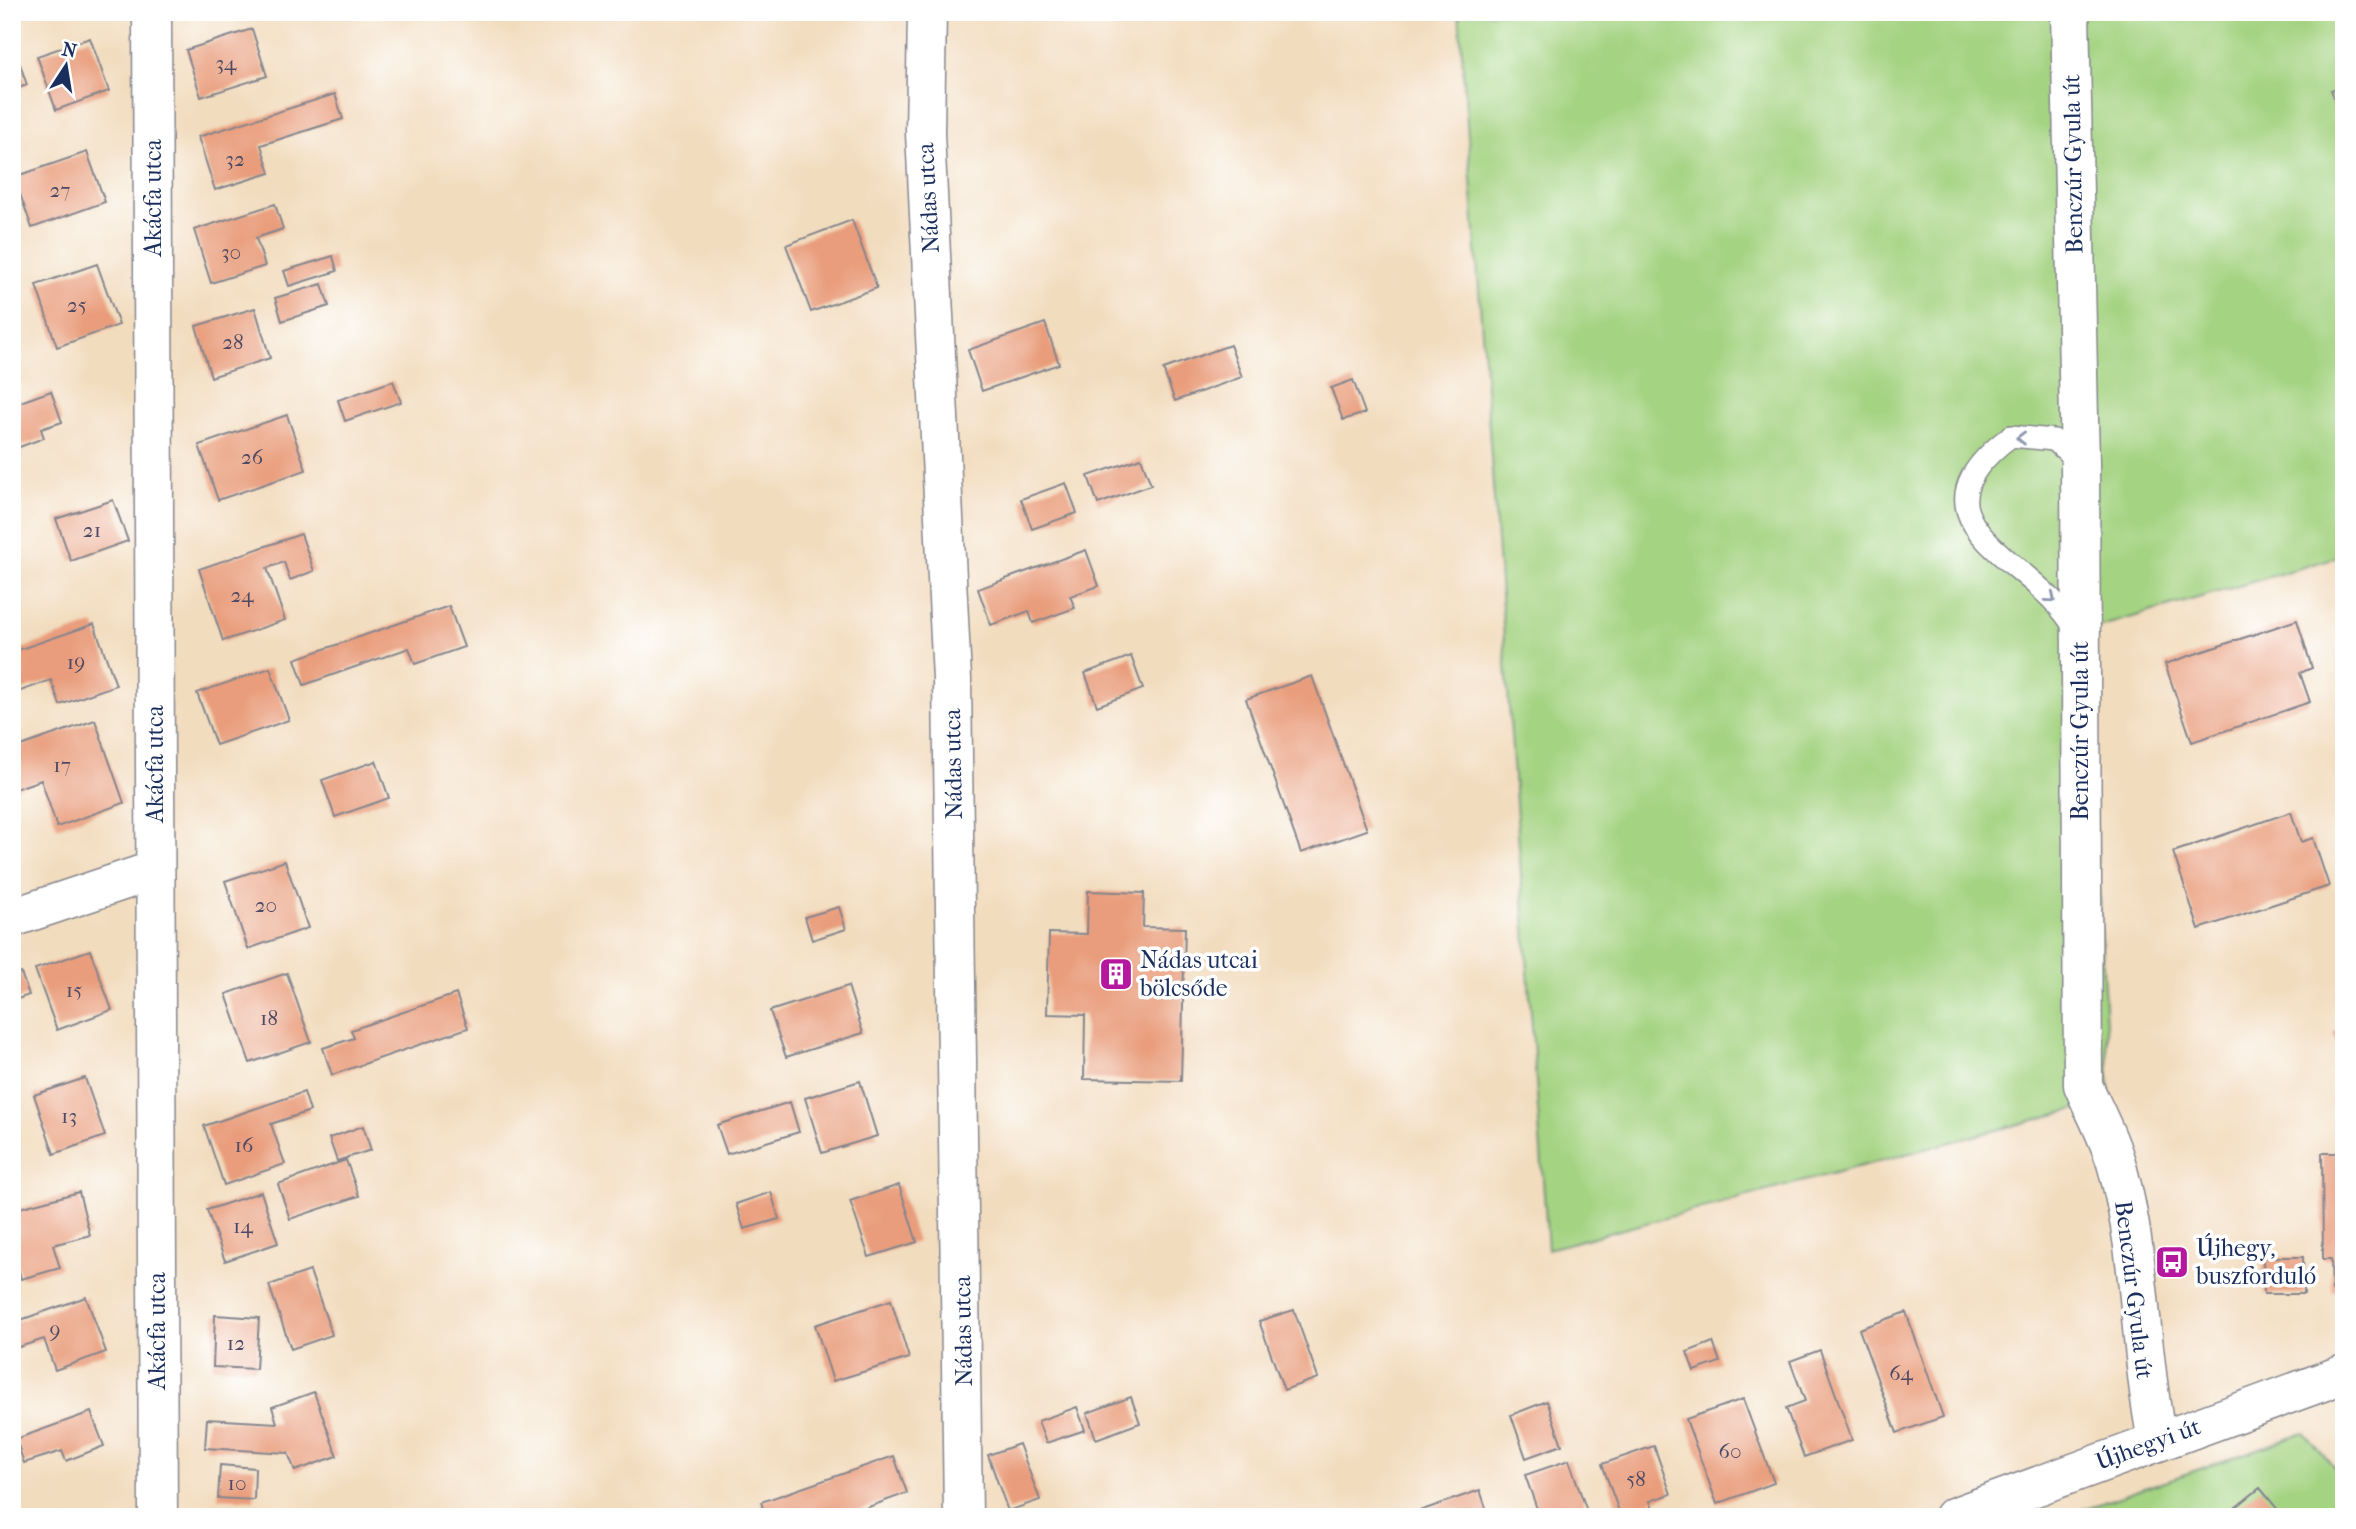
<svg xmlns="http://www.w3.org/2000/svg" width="2356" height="1529" font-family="'IM FELL French Canon',serif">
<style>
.green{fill:#a4d381;stroke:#608170;stroke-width:2}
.building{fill:#e99d7b}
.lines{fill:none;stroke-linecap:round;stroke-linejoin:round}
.lane-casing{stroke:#86868e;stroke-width:24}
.street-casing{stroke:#86868e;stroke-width:41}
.lane{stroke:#fff;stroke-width:21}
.street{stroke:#fff;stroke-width:38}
.oneway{stroke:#8d97ae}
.labels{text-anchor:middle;stroke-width:7;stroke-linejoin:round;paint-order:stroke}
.number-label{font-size:21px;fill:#4e4a65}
.street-label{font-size:24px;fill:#1b2f5e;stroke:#fff}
.poi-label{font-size:24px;fill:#1b2f5e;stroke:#fff;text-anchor:start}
</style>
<rect width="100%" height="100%" fill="#fff"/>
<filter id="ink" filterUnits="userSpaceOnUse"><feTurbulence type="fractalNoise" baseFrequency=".0143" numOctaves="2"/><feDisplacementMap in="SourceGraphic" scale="14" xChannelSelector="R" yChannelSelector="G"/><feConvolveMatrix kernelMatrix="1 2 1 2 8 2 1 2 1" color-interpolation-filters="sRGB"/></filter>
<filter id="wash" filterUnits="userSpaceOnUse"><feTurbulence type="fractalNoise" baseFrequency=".00686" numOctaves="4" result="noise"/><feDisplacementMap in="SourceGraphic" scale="28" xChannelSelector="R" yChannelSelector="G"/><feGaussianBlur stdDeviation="1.57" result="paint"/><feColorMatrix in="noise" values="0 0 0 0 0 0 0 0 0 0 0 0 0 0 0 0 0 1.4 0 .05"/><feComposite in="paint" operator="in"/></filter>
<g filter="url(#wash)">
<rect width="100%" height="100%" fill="#f2dcbe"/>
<path class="green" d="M1459,12H2344V555L2085,631L2110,1100L1548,1249Z
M2304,1433L2344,1478V1517H2061Z"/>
<g id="blocks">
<path class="building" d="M252,29L267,76L201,97L186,50Z
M90,38L109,91L56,110L37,56Z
M20,64L27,85L12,90V67Z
M2344,86V119L2342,120L2331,90Z
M335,94L343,119L261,145L270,173L215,190L198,137Z
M87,152L105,202L32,228L14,177Z
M275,204L283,229L256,238L265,266L211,283L194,230Z
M852,220L877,288L811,312L786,245Z
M333,256L337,271L289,286L284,271Z
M97,264L119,325L57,347L36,285Z
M322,284L329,306L282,321L275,298Z
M255,308L270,358L211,377L196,326Z
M1045,323L1059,364L982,391L968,350Z
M1230,345L1242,377L1175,401L1163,369Z
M1353,380L1365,413L1343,420L1331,388Z
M393,381L401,402L345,421L338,400Z
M51,391L62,422L41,429L44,438L14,449L12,405Z
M287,415L306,470L218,500L199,445Z
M1141,458L1151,485L1098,504L1088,476Z
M1066,483L1077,513L1032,529L1021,499Z
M113,500L128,541L71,561L56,519Z
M301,534L314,571L290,580L284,562L267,568L285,620L223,641L199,569Z
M1086,550L1099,586L1070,596L1075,608L1033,623L1029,611L991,625L978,589Z
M449,606L464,647L415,664L409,648L304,685L295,659Z
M2297,620L2312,668L2300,673L2310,702L2192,742L2165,664Z
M94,624L116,685L60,705L51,680L12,694V652Z
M1131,656L1143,689L1097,706L1085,673Z
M270,668L289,720L216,745L197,693Z
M1312,676L1367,830L1301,853L1246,699Z
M95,720L124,803L57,827L41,780L12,790V749Z
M376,761L389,798L335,817L322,780Z
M2291,812L2301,842L2313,838L2329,886L2199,929L2173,852Z
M285,861L308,928L248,949L225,881Z
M1088,891L1144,893L1143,927L1185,928L1181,1081L1084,1079L1085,1015L1047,1014L1049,933L1087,934Z
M839,907L846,929L812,940L805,917Z
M90,950L112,1010L57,1030L35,969Z
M21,973L29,995L12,1001V976Z
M287,973L311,1042L250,1063L226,994Z
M848,986L863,1033L786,1057L770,1011Z
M456,994L468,1028L332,1075L323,1048L354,1038L351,1030Z
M2344,1029V1061L2333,1033Z
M85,1078L105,1136L54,1154L34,1095Z
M860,1081L877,1136L822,1153L805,1098Z
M304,1092L310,1111L271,1124L285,1164L224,1185L204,1126Z
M790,1102L799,1132L727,1154L717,1125Z
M363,1126L371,1150L337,1161L329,1138Z
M2322,1153H2344V1291H2332L2331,1259H2323Z
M346,1160L359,1196L290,1219L278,1184Z
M899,1185L917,1242L869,1257L850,1201Z
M79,1192L90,1235L53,1245L60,1268L21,1279L15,1256H12V1210Z
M261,1192L278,1243L225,1261L207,1210Z
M771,1192L779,1219L744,1229L736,1204Z
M2263,1257H2303L2304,1294H2264Z
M310,1271L332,1335L291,1349L269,1285Z
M86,1297L106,1352L55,1370L44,1339L16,1348L12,1323Z
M891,1300L909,1358L833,1381L815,1325Z
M1294,1310L1318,1378L1284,1390L1259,1321Z
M1906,1312L1943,1417L1897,1433L1859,1329Z
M215,1315L259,1318L256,1369L213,1367Z
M1713,1342L1720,1362L1694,1371L1687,1352Z
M1820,1350L1852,1440L1804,1457L1786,1408L1805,1401L1790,1361Z
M314,1392L337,1456L295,1471L288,1453L205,1448L207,1419L277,1423L272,1407Z
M1131,1397L1140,1423L1096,1439L1087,1413Z
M1743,1399L1774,1483L1717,1504L1686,1419Z
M1547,1401L1562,1445L1526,1458L1511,1415Z
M1077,1407L1085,1430L1046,1443L1038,1421Z
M91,1412L104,1446L66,1461L62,1451L24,1463L16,1439Z
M1019,1444L1040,1500L1008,1511L988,1455Z
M1654,1446L1671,1494L1650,1501L1656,1517H1621L1602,1464Z
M894,1456L907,1493L841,1517H766L761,1502Z
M1569,1460L1589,1517H1540L1525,1475Z
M220,1465L255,1468L254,1500L218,1498Z
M2260,1488L2284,1517H2241L2235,1508Z
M1480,1490L1489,1517H1405V1516Z"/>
</g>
</g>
<g filter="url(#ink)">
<use href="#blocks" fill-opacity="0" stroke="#86868e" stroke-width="2"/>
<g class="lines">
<g class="lane-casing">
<path id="lane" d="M2076,631C2038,558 1893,524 2011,436L2054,440L2080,463"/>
</g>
<g class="street-casing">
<path id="street" d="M152,12L158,1517
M927,12L925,133L952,679L963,1517
M2070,12L2080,463L2083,1085C2095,1113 2111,1141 2118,1170C2142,1258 2139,1351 2157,1440
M12,918L155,870
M1953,1517L2344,1374"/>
</g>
<use href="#lane" class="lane"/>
<use href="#street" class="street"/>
</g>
<defs><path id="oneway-chevron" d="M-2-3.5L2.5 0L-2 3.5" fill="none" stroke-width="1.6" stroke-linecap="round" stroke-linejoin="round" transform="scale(1.75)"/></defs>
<g class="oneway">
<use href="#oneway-chevron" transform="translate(2021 438) rotate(-179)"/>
<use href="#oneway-chevron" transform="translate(2051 598) rotate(40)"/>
</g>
</g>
<defs>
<g id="building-square" transform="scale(1.75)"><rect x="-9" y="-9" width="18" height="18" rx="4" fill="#b5179e" stroke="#fff"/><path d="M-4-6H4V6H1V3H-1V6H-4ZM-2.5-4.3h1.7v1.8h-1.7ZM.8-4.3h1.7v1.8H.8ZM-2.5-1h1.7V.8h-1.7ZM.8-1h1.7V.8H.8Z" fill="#fff"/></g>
<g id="bus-square" transform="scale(1.75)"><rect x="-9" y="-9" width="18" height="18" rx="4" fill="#b5179e" stroke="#fff"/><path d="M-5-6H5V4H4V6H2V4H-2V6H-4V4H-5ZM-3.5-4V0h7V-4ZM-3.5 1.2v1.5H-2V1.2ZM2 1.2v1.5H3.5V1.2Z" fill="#fff"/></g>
</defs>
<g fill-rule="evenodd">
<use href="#building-square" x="1116" y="974"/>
<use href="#bus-square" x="2172" y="1262"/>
</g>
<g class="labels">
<g class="number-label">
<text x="226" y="70">34</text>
<text x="235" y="166">32</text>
<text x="60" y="197">27</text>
<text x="231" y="259">30</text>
<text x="77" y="312">25</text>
<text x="233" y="349">28</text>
<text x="252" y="464">26</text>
<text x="92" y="537">21</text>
<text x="242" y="602">24</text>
<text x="76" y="669">19</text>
<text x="62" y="772">17</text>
<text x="266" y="912">20</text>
<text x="74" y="997">15</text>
<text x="269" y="1025">18</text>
<text x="69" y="1123">13</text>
<text x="244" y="1152">16</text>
<text x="243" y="1233">14</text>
<text x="55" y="1337">9</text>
<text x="236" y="1350">12</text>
<text x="1901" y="1380">64</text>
<text x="1730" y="1458">60</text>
<text x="1636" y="1486">58</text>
<text x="237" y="1490">10</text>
</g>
<g class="street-label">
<text transform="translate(2073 164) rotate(-91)" y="8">Benczúr Gyula út</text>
<text transform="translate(153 198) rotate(-90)" y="8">Akácfa utca</text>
<text transform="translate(928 198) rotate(-93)" y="8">Nádas utca</text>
<text transform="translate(2080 731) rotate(-90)" y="8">Benczúr Gyula út</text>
<text transform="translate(155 764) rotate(-90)" y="8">Akácfa utca</text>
<text transform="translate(953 764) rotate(-91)" y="8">Nádas utca</text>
<text transform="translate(2134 1290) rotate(83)" y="8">Benczúr Gyula út</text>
<text transform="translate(157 1331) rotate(-90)" y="8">Akácfa utca</text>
<text transform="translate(963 1331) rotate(-91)" y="8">Nádas utca</text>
<text transform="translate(2148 1444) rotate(-20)" y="8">Újhegyi út</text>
</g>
<g class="poi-label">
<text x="1140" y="968">Nádas utcai<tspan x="1140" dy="28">bölcsőde</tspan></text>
<text x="2196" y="1256">Újhegy,<tspan x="2196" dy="28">buszforduló</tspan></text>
</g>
</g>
<rect width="2356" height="1529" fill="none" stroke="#fff" stroke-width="42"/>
<g transform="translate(66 66) rotate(12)" stroke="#ffffff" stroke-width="5" paint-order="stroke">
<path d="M0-5L12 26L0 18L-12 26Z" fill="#1b2f5e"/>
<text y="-10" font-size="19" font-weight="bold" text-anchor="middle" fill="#1b2f5e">N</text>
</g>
</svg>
